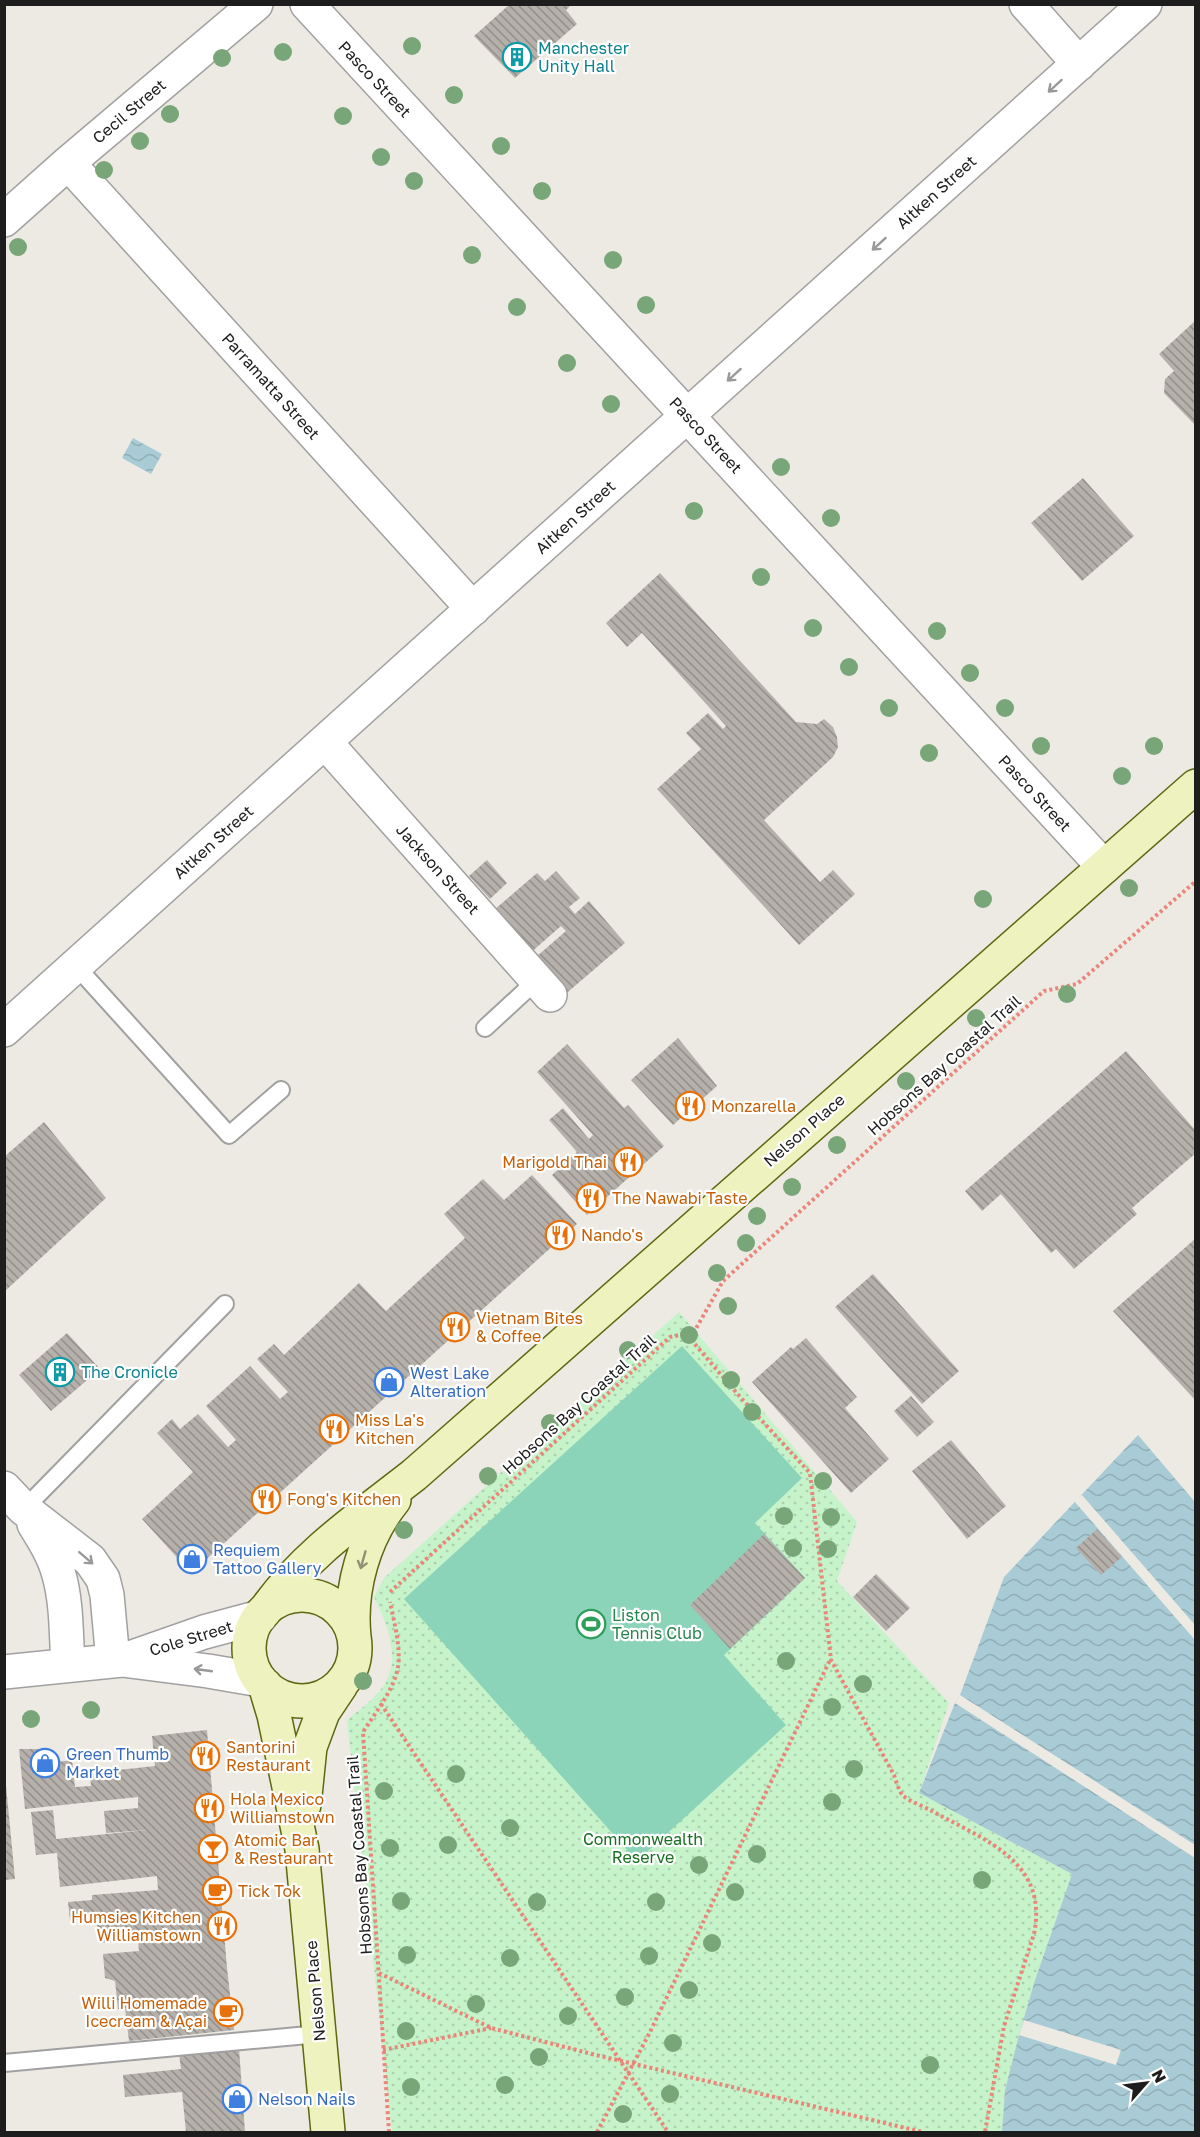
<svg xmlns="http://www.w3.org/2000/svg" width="1200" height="2137" font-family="'Golos Text',sans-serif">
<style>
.park{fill:url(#park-dots)}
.pitch{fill:#8bd4b9}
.water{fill:url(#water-waves)}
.pier{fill:#edeae4}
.building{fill:url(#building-back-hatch)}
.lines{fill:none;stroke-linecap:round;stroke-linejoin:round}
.lane-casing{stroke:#a1a1a1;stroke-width:20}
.street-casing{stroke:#a1a1a1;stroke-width:36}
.secondary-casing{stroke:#5d6811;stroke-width:36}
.path{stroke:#ea8679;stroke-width:4;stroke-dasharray:3 3;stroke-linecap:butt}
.lane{stroke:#fff;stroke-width:16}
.street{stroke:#fff;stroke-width:33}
.secondary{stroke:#eef2be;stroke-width:33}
.tree{fill:#78a678}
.oneway{stroke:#999}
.oneway2{stroke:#909276}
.labels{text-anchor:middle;stroke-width:4.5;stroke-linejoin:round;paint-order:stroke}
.culture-label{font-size:16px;fill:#0d838f;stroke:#fff;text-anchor:start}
.street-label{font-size:16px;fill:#1d1d1d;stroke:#fff}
.food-label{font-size:16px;fill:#c56008;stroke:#fff;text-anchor:start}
.shop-label{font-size:16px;fill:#366cbe;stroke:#fff;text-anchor:start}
.leisure-label{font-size:16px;fill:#27864d;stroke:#fff;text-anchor:start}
.park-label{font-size:16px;fill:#186f20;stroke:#fff}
</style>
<defs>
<pattern id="park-dots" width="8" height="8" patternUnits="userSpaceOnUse" patternTransform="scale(1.5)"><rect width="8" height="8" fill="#c6f3ca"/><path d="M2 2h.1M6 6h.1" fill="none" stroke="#aad0ad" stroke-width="1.8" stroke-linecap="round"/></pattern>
<pattern id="water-waves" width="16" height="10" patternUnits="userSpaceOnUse" patternTransform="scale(1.5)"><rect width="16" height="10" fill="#a9cbd6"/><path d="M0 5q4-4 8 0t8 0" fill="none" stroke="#91aeb7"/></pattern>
<pattern id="building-back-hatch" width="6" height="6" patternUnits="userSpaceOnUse" patternTransform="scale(1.5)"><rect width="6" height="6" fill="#b6b0aa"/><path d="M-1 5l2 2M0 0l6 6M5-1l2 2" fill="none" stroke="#938f8a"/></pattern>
</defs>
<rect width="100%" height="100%" fill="#edeae4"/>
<path class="park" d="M679,1312L857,1522L837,1581L949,1703L919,1793L1072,1874L1035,1980L1019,2035L1005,2090L1002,2132H392L347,1720C360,1709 377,1698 385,1683C401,1657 386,1622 374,1597L384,1578Z"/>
<path class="pitch" d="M682,1346L802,1478L755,1523L805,1578L724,1655L786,1725L637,1861L404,1599Z"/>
<path class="water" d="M133,438L162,454L151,474L122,458Z
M1138,1435L1195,1502V2132H1002L1005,2090L1019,2035L1035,1980L1072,1874L919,1793L955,1703L960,1695L1004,1577Z"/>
<path class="pier" d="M1082,1495L1195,1625V1640L1074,1501Z
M960,1695L1195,1845V1858L955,1703Z
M1024,2020L1121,2050L1116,2065L1019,2035Z"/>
<path class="building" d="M510,4H572L566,10L577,24L515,78L474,36Z
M1196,320V426L1164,393L1165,379L1174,371L1159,354Z
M1083,478L1134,536L1082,581L1031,523Z
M660,573L796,722L817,724L824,719L833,727L837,737L838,747L833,757L764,820L820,882L833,870L855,894L799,945L657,789L701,749L686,733L708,713L723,729L726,726L642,633L627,647L606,623Z
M487,860L507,883L490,899L469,876Z
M556,871L580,898L569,907L575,914L589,901L625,943L562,997L536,957L566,931L561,926L528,955L494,910L537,873L545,881Z
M678,1038L717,1086L673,1125L631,1080Z
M567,1044L624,1108L628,1105L664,1146L587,1215L552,1175L577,1152L549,1120L563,1108L589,1139L593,1135L537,1072Z
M1126,1051L1196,1131V1153L1132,1208L1137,1214L1074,1269L1056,1249L1051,1253L1001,1194L982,1211L965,1191Z
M44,1122L106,1198L4,1292V1157Z
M532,1175L577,1224L200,1565L182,1563L142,1519L193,1472L157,1433L172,1419L180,1429L198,1414L228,1447L236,1440L206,1406L250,1366L280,1399L288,1392L257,1359L274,1344L284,1355L359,1283L386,1311L465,1238L444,1214L483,1179L504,1200Z
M1196,1238V1401L1113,1311Z
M873,1274L959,1371L922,1404L835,1307Z
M67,1333L100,1369L51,1411L19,1375Z
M806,1338L857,1397L845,1408L889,1459L851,1493L752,1382L791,1347L793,1349Z
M911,1396L934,1422L917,1437L894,1411Z
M951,1440L1006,1506L967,1539L912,1471Z
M1097,1529L1122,1557L1101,1575L1076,1548Z
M764,1534L805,1578L730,1649L690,1605Z
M876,1574L910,1608L886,1631L853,1597Z
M207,1730L227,1968L234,2030L129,2041L125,2008L118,2009L115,1981L105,1978L103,1954L139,1951L138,1940L99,1943L96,1919L70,1920L68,1902L92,1900V1895L158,1890L157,1876L60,1887L57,1853L36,1855L31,1812L53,1810L56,1839L147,1830L106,1833L104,1811L138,1808V1797L25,1809L19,1749H48L50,1763L72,1760L75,1787L91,1786L90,1773L155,1766L152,1736Z
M4,1785H6L15,1879L4,1880Z
M239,2048L245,2132H186L182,2092L125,2097L123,2075L181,2069L179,2054Z"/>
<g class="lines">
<g class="lane-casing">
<path id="lane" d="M76,966L229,1135L281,1090
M485,1028L537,980
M24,1509L225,1304
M4,2063L319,2034"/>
</g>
<g class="street-casing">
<path id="street" d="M307,4L1104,867
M1026,4L1079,64
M68,163L473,609
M4,220L68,163L256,4
M325,742L550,995
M4,1030L1145,4
M4,1488L24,1509L90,1560L103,1579L107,1595L113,1661
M34,1524C44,1540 54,1556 59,1575C67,1603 66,1636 68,1665
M127,1659L204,1632L260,1617
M4,1672L122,1660L208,1671L260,1680"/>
</g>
<g class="secondary-casing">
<path id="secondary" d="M249 1648a53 53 0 1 1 106 0a53 53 0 1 1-106 0Z
M264,1612C304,1555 359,1518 414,1475L1196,786
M354,1637C349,1589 364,1537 394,1500
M265,1685L274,1715L302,1849L328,2132
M304,1805L310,1747L323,1712L341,1685"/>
</g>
<path class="path" d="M687,1335L741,1398L810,1473L831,1660L894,1775C896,1781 899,1791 903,1796C911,1802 923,1806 932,1811C984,1840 1049,1861 1034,1934L1004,2026L985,2132
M390,1592L670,1337L694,1332L723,1281L1044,991L1077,984L1196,881
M381,1704L668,2132
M379,1973L491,2028L596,2055L923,2132
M383,2050L491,2028
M389,2132L363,1732C375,1713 394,1690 398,1667C401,1648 394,1621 390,1602
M597,2132L649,2034L830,1660"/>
<use href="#lane" class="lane"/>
<use href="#street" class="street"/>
<use href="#secondary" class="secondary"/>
</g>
<g class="tree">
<circle cx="412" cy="46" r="9"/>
<circle cx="283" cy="52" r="9"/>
<circle cx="222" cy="58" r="9"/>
<circle cx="454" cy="95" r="9"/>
<circle cx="170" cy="114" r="9"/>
<circle cx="343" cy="116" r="9"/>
<circle cx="140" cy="141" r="9"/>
<circle cx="501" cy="146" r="9"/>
<circle cx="381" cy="157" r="9"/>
<circle cx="104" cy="170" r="9"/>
<circle cx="414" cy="181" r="9"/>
<circle cx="542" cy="191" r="9"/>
<circle cx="18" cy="247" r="9"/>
<circle cx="472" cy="255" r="9"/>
<circle cx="613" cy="260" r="9"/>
<circle cx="646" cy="305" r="9"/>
<circle cx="517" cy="307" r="9"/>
<circle cx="567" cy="363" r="9"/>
<circle cx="611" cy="404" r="9"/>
<circle cx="781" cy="467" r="9"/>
<circle cx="694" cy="511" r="9"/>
<circle cx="831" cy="518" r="9"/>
<circle cx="761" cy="577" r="9"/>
<circle cx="813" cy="628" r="9"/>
<circle cx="937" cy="631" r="9"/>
<circle cx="849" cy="667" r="9"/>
<circle cx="970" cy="673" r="9"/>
<circle cx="889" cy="708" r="9"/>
<circle cx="1005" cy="708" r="9"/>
<circle cx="1041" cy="746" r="9"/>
<circle cx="1154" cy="746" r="9"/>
<circle cx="929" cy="753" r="9"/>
<circle cx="1122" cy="776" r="9"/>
<circle cx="1129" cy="888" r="9"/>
<circle cx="983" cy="899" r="9"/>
<circle cx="1067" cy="994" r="9"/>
<circle cx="976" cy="1018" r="9"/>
<circle cx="906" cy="1081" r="9"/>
<circle cx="837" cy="1145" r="9"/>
<circle cx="792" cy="1187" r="9"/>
<circle cx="757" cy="1216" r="9"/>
<circle cx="746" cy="1243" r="9"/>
<circle cx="717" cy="1273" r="9"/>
<circle cx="728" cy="1306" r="9"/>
<circle cx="689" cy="1335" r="9"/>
<circle cx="628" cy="1350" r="9"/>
<circle cx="731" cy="1380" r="9"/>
<circle cx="752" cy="1412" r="9"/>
<circle cx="550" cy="1423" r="9"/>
<circle cx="488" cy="1476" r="9"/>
<circle cx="823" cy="1481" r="9"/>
<circle cx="784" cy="1516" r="9"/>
<circle cx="831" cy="1517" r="9"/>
<circle cx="404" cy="1530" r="9"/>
<circle cx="793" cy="1548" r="9"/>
<circle cx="828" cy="1549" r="9"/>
<circle cx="786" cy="1661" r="9"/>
<circle cx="363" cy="1681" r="9"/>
<circle cx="863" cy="1684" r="9"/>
<circle cx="832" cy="1707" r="9"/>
<circle cx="91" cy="1710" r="9"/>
<circle cx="31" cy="1719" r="9"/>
<circle cx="854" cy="1769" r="9"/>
<circle cx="456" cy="1774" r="9"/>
<circle cx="384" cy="1791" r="9"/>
<circle cx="832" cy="1802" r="9"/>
<circle cx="510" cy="1828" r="9"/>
<circle cx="448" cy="1845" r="9"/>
<circle cx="390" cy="1848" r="9"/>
<circle cx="757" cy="1854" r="9"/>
<circle cx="699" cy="1865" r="9"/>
<circle cx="982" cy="1880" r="9"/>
<circle cx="735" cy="1892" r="9"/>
<circle cx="401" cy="1901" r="9"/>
<circle cx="537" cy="1902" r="9"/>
<circle cx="656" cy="1902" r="9"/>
<circle cx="712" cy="1943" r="9"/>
<circle cx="407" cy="1955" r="9"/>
<circle cx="649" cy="1956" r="9"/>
<circle cx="510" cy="1958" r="9"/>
<circle cx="689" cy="1990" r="9"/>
<circle cx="625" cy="1997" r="9"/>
<circle cx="476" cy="2004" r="9"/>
<circle cx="568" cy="2016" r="9"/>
<circle cx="406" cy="2031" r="9"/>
<circle cx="673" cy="2043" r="9"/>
<circle cx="539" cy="2057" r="9"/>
<circle cx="930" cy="2065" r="9"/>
<circle cx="505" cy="2085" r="9"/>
<circle cx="411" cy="2087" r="9"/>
<circle cx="670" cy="2094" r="9"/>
<circle cx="623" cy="2114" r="9"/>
</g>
<defs><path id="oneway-shaft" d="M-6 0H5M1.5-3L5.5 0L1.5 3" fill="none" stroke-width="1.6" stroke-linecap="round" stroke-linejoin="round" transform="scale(1.5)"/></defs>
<g class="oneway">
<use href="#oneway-shaft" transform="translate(1055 86) rotate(138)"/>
<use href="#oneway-shaft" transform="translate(879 244) rotate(138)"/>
<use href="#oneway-shaft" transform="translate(734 375) rotate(138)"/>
<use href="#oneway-shaft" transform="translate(86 1558) rotate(41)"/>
<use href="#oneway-shaft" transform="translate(203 1670) rotate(-172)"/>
</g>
<use class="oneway2" href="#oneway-shaft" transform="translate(363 1560) rotate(106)"/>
<defs>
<g id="building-ring" transform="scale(1.5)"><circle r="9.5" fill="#fff" stroke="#0f9aa8" stroke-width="1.5"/><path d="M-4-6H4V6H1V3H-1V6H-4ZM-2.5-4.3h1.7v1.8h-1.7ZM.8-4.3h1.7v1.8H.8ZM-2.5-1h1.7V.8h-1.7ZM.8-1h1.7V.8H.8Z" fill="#0f9aa8"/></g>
<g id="restaurant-ring" transform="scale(1.5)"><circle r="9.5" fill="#fff" stroke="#e8710a" stroke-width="1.5"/><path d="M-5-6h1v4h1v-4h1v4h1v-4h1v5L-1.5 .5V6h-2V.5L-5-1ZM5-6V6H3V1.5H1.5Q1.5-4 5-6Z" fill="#e8710a"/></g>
<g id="shop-ring" transform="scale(1.5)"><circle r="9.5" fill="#fff" stroke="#3f7fe0" stroke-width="1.5"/><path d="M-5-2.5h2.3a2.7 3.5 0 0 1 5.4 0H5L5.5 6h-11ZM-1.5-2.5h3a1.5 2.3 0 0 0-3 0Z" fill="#3f7fe0"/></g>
<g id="stadium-ring" transform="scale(1.5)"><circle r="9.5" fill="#fff" stroke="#2e9e5b" stroke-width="1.5"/><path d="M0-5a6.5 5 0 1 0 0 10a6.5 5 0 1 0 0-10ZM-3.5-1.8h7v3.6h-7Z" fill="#2e9e5b"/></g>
<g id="bar-ring" transform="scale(1.5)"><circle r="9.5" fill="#fff" stroke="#e8710a" stroke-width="1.5"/><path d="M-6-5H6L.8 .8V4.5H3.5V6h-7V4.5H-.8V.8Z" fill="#e8710a"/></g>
<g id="cafe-ring" transform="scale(1.5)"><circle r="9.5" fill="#fff" stroke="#e8710a" stroke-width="1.5"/><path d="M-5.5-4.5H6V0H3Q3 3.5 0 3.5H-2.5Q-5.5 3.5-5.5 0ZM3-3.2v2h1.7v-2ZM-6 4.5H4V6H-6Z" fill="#e8710a"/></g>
</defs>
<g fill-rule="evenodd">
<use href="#building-ring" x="517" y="57"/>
<use href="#restaurant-ring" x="690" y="1106"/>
<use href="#restaurant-ring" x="628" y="1162"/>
<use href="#restaurant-ring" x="591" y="1198"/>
<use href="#restaurant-ring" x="560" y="1235"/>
<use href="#restaurant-ring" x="455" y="1327"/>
<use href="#building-ring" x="60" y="1372"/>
<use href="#shop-ring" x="389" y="1382"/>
<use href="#restaurant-ring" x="334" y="1429"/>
<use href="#restaurant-ring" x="266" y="1499"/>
<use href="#shop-ring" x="192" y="1559"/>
<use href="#stadium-ring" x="591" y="1624"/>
<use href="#restaurant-ring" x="205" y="1756"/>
<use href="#shop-ring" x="45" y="1763"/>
<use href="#restaurant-ring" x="209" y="1808"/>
<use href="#bar-ring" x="213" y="1849"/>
<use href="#cafe-ring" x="217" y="1891"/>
<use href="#restaurant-ring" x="222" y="1926"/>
<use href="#cafe-ring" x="228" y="2012"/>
<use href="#shop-ring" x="237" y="2099"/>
</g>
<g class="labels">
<g class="culture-label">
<text x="538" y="54">Manchester<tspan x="538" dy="18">Unity Hall</tspan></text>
<text x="81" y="1378">The Cronicle</text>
</g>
<g class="street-label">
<text transform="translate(375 79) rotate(47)" y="6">Pasco Street</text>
<text transform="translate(129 111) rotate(-40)" y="6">Cecil Street</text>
<text transform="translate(936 192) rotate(-42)" y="6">Aitken Street</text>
<text transform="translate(271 386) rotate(48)" y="6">Parramatta Street</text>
<text transform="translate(706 435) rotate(47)" y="6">Pasco Street</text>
<text transform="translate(575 517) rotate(-42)" y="6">Aitken Street</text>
<text transform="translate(1035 793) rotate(47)" y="6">Pasco Street</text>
<text transform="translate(213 842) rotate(-42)" y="6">Aitken Street</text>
<text transform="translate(438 869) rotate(48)" y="6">Jackson Street</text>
<text transform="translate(944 1065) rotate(-42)" y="6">Hobsons Bay Coastal Trail</text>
<text transform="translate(804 1130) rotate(-41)" y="6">Nelson Place</text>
<text transform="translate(579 1404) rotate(-42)" y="6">Hobsons Bay Coastal Trail</text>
<text transform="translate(191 1638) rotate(-17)" y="6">Cole Street</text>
<text transform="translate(359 1855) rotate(-94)" y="6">Hobsons Bay Coastal Trail</text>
<text transform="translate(315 1991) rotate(-95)" y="6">Nelson Place</text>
</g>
<g class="food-label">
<text x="711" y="1112">Monzarella</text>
<text x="607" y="1168" text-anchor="end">Marigold Thai</text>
<text x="612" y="1204">The Nawabi Taste</text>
<text x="581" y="1241">Nando's</text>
<text x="476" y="1324">Vietnam Bites<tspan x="476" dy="18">&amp; Coffee</tspan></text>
<text x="355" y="1426">Miss La's<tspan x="355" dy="18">Kitchen</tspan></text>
<text x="287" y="1505">Fong's Kitchen</text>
<text x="226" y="1753">Santorini<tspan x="226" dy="18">Restaurant</tspan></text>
<text x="230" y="1805">Hola Mexico<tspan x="230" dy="18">Williamstown</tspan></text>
<text x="234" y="1846">Atomic Bar<tspan x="234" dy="18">&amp; Restaurant</tspan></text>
<text x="238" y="1897">Tick Tok</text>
<text x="201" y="1923" text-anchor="end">Humsies Kitchen<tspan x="201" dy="18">Williamstown</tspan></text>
<text x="207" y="2009" text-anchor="end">Willi Homemade<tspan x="207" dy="18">Icecream &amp; Açai</tspan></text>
</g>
<g class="shop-label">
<text x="410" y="1379">West Lake<tspan x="410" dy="18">Alteration</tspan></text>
<text x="213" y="1556">Requiem<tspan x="213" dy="18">Tattoo Gallery</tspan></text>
<text x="66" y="1760">Green Thumb<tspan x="66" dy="18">Market</tspan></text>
<text x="258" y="2105">Nelson Nails</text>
</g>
<g class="leisure-label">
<text x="612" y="1621">Liston<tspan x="612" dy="18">Tennis Club</tspan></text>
</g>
<g class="park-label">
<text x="643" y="1845">Commonwealth<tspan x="643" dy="18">Reserve</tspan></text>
</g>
</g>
<rect width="1200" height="2137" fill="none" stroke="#1d1d1d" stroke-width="12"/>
<g transform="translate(1146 2083) rotate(62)" stroke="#ffffff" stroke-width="4.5" paint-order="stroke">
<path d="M0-4.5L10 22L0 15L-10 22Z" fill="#1d1d1d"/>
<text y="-9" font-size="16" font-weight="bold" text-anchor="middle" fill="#1d1d1d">N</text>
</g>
</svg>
